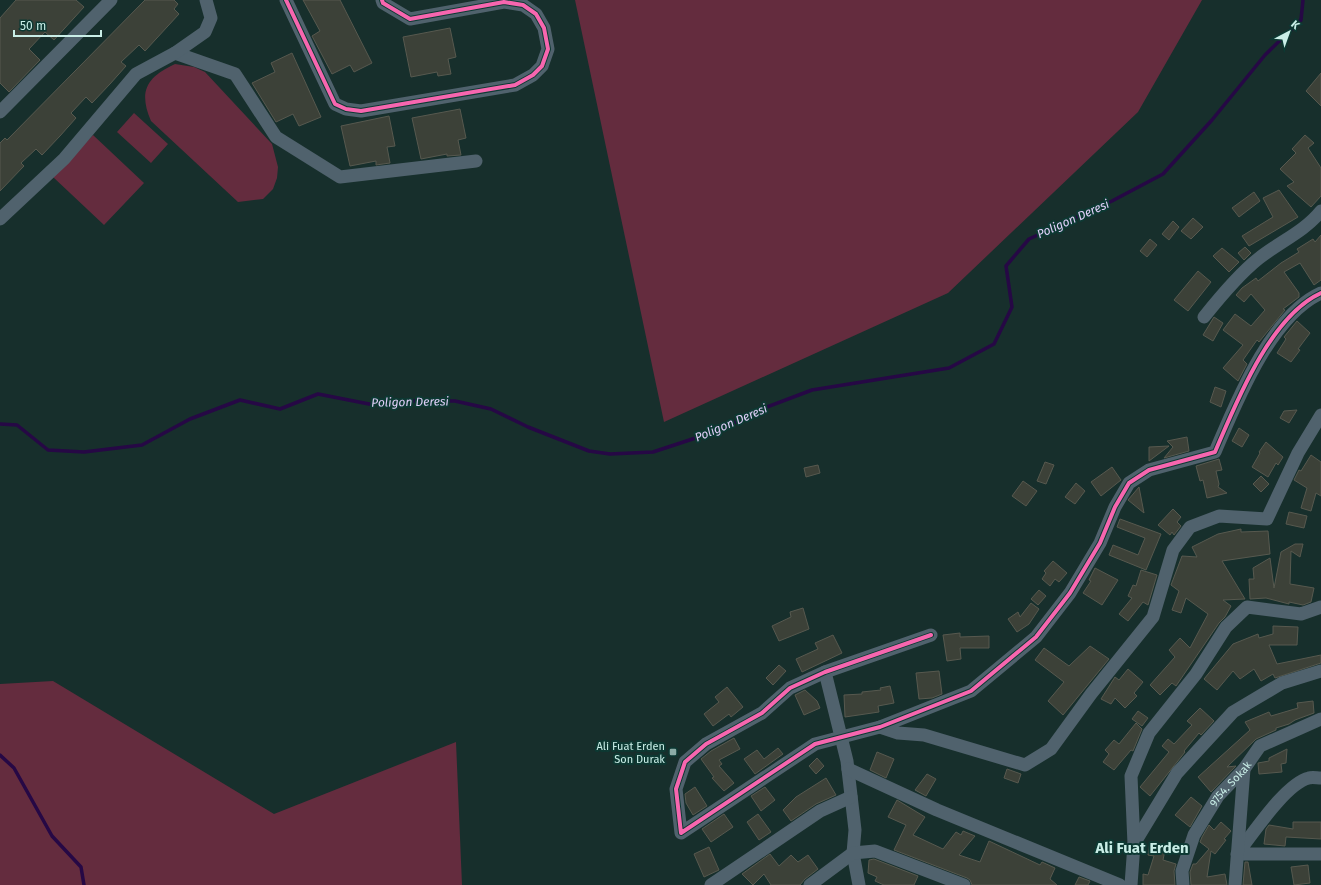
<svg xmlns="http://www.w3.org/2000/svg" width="1321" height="885" font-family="'Fira Sans',sans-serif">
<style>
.green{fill:#642c3e}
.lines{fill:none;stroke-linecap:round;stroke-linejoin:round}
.stream{stroke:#260845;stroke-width:3.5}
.building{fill:#3c4138;stroke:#57594f}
.minor{stroke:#50626d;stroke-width:13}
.cycleway-casing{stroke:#0d3933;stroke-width:6}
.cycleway{stroke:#f766af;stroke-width:4}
.poi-dot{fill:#8baba6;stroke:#0d3933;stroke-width:1.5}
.labels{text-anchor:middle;stroke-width:4;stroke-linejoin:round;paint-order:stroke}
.poi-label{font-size:11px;fill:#c9eee7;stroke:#0d3933;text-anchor:end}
.street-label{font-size:11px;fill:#c9eee7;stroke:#0d3933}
.water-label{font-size:12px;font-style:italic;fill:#e0d0f9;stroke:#0d3933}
.district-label{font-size:15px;font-weight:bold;fill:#c9eee7;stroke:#0d3933}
</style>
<rect width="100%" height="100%" fill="#172f2c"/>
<path class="green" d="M575,0H1202L1138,112L948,293L664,422Z
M175,64L194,67L205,72L272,144L278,167L277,178L273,189L263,199L238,202L151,121C138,91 147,77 175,64Z
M134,113L168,144L151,163L117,132Z
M93,135L144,183L104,225L53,177Z
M53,681L274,814L456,742L462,885H0V684Z"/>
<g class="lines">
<path class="stream" d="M0,424L17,425L48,450L84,452L142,445L190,419L240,400L280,409L318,394L369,404L412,401H455L491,409L528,427L589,451L610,454L653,452L720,430L759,410L812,390L949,368L994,344L1012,307L1006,266L1029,239L1112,201L1163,174L1212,120L1265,55L1301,20L1303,0
M0,755L14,768L52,836L81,867L84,885"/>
</g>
<path class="building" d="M16,0H76L84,7L54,40L45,32L29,49L40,60L9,92L0,83V18Z
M145,0H174L178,4L174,9L179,14L145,51L139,45L121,62L126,66L110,84L92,103L86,97L71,113L76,118L60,136L42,155L36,149L21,163L24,166L0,191V143L5,138L7,140Z
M303,0H340L372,63L354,72L350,65L332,74L312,36L320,31Z
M450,28L456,57L448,59L451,74L438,76L437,72L411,77L403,37Z
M292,53L321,117L299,126L293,114L276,122L252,83L275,72L271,63Z
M1321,73V106L1306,91Z
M460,109L466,138L458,140L461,155L447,156V154L421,159L412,118Z
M389,116L395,146L387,147L390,163L376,165V161L350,166L341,126Z
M1305,135L1314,143L1308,148L1321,168V196L1311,207L1287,186L1294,182L1280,169L1296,153L1292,149Z
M1279,190L1298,217L1249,246L1242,236L1273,217L1263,198Z
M1254,192L1260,201L1239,217L1232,208Z
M1193,218L1203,227L1191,239L1181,231Z
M1173,221L1179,227L1169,240L1162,234Z
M1321,235V280L1314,285L1300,263L1284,272L1299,293V297L1283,309L1285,310L1259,342L1257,340L1243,360L1247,364L1238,381L1223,368L1243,345L1223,330L1235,314L1251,326L1265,310L1251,294L1244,302L1236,295L1242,288L1256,278L1258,281L1281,263L1299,252L1297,249L1313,239L1315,242Z
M1150,239L1157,245L1147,257L1140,251Z
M1245,247L1251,253L1244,260L1238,253Z
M1222,248L1239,262L1229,272L1213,256Z
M1198,271L1211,282L1188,311L1174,300Z
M1214,317L1223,323L1213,341L1203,335Z
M1297,321L1310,333L1298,349L1300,350L1291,362L1277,353L1286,339L1284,337Z
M1215,387L1226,391L1221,407L1210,402Z
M1297,410L1289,423L1280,418L1284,411Z
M1239,428L1249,435L1242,447L1232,441Z
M1187,437L1189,451L1164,458L1173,447L1167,441Z
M1266,442L1283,457L1278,465L1276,463L1268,477L1252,467L1260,453L1259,452Z
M1169,446L1149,461V447Z
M1311,455L1321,462V496L1316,493L1311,511L1301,508L1307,488L1294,480L1299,470L1301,471Z
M1219,459L1222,470L1216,471L1219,484L1218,487L1227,493L1207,498L1203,480L1200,481L1196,466Z
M1045,462L1054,465L1046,484L1037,481Z
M818,465L820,473L806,477L804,468Z
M1112,467L1121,480L1101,496L1091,482Z
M1261,476L1269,484L1261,492L1253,484Z
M1023,481L1037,491L1026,506L1012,496Z
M1076,483L1085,491L1075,504L1065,497Z
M1139,487L1144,513L1128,500Z
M1173,509L1181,517L1177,522L1181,526L1174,535L1172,532L1170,535L1158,525Z
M1289,512L1307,516L1304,528L1286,524Z
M1120,519L1161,534L1146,570L1109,555L1113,545L1138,555L1145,538L1117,527Z
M1241,529V532L1268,531L1270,554L1222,561L1245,599L1223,600L1231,606L1225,617L1219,623L1176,686L1172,683L1160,695L1150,685L1175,657L1169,650L1180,638L1190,648L1208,614L1186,598L1181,613L1172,610L1179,591L1171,585L1182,556L1197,557L1192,547L1218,534Z
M1295,544H1303L1300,557L1291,551L1290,584L1314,588L1311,602L1303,605L1289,602V604L1266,598L1250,599L1249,579H1254L1253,568L1270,558L1274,588L1281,552Z
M1053,561L1067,573L1059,582L1055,579L1050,586L1042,579L1046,573L1044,571Z
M1095,568L1118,580L1102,605L1083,593L1091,581L1089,580Z
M1141,570L1157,575L1148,605L1143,602L1128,621L1119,614L1132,598L1128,596L1133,585L1136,586Z
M1039,590L1046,596L1038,605L1031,599Z
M1031,603L1039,609L1029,624L1017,632L1008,619L1018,612L1020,617Z
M803,608L809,629L779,641L772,626L791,617L790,612Z
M1273,626L1298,627L1297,645H1269L1277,664L1321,655V663L1275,678L1273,674L1261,681L1254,669L1240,679L1233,671L1217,690L1204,679L1233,644L1258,634L1259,638L1273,634Z
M960,633V637L989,636V648H960L961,659L947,661L943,635Z
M833,635L842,653L802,672L796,659L818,649L815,643Z
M1090,646L1109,659L1063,715L1048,701L1064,682L1035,660L1044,648L1069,666Z
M779,665L786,671L773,685L766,678Z
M1128,669L1143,682L1134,693L1137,696L1125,708L1115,698L1111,704L1101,699L1115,677L1119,680Z
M939,671L942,694L932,698L919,699L916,673Z
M890,686L894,703L878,706L879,712L845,717L844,695L862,694V692L881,690L880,688Z
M727,687L743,707L731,717L729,714L713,726L704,714L719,702L715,697Z
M805,690L817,701L820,708L804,715L795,695Z
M1313,701L1314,713L1295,720L1289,724L1276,728V730L1256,739L1227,767L1236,766L1211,792L1198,777L1250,730L1245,722L1269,712L1271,716L1298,708L1297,703Z
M1200,708L1214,721L1201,735L1199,733L1184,751L1185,752L1150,796L1140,787L1169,752L1162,746L1168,739L1174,744L1192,725L1187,721Z
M1138,711L1148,718L1142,726L1132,719Z
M1136,723L1142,729L1133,751L1131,750L1114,770L1103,762L1109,754L1105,750L1114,740L1119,744Z
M734,738L740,749L719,760L722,764L719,766L734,783L724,791L712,778L714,777L701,759L711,751Z
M778,748L783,754L755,774L744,759L757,750L764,759Z
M1287,749L1286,763L1281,764L1282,772L1259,774L1258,763L1269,761V758Z
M877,752L894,759L886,778L870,770Z
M817,758L824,766L816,774L809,766Z
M1007,769L1021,774L1018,783L1004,778Z
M927,774L936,779L926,796L915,790Z
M826,778L836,795L816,804L791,821L783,810L796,797Z
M695,787L707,806L693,815L686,803L685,794Z
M765,787L775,800L761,811L751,796Z
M1191,797L1202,806L1190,827L1175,815Z
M897,800L925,817L913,835L943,849L956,832L961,835L963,831L975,836L959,855L980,862L989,841L1040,865L1042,862L1055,868L1050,879L1057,885H972L970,880L967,878L894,850L906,825L888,817Z
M724,814L733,827L711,842L702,829Z
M758,814L771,832L759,840L747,822Z
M1221,822L1231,831L1224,839L1226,840L1215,854L1211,851L1207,877L1225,874L1227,885H1191L1190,872L1193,864H1196L1209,849L1200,842L1202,837L1209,825L1214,830Z
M1293,822H1321V839L1286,837L1285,846L1264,844L1266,829L1269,825L1293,829Z
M1150,842L1166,845L1163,860L1176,864L1174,871L1175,885H1143V874L1148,875L1154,856L1148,855Z
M709,847L719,870L704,877L694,854Z
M770,854L779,866L791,855L798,862L808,855L818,869L805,879L800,885H771L764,874L753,885L742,874Z
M874,859L918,876L914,885H884L875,881L877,877L868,873L869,860Z
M1245,862H1248L1252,885H1243Z
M1308,865L1310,883L1294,885L1291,867Z
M1079,877L1090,881L1088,885H1075Z"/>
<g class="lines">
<g class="minor">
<path d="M286,0L335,104L346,109L361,111L515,85L533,75L542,66L548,49L544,28L536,14L523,5L504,2L410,19L383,3L382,0"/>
<path d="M175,53L235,74L276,137L340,177L476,161"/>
<path d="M0,112L111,0"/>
<path d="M0,219L64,159L136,74L175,53L205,32L211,18L206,0"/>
<path d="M1204,317C1220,297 1238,275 1258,259C1279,242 1304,232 1321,211"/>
<path d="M931,635L825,672L790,688L762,713L706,744L685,762L676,789L681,833L815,744L880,727L971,691L1036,637L1070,593L1100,543L1115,507L1129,483L1149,470L1215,452C1236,403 1270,316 1321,293"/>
<path d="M825,672L847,761L855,830L853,853L859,885"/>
<path d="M880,727L898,733L924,735L1025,765L1051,749L1091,694L1153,617L1173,550L1190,527L1219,516L1267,519L1298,453L1321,415"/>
<path d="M848,769L937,810L1120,885"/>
<path d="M1321,778C1317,778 1312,777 1309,778C1286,783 1252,835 1237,854H1321"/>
<path d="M1134,844L1177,773L1233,712L1282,683L1321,671"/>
<path d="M711,885L820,811L851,797"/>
<path d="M810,885L853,853L875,851L964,885"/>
<path d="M1131,885L1134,844L1131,776L1149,733L1196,674L1226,627L1247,607L1301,614L1321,607"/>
<path id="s1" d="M1183,885L1182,871L1194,835L1218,796L1244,769L1260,746L1321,719"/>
<path d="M1235,885L1244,769"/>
</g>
<g class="cycleway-casing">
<path id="cycleway" d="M286,0L335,104L346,109L361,111L515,85L533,75L542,66L548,49L544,28L536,14L523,5L504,2L410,19L383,3L382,0
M931,635L825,672L790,688L762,713L706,744L685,762L676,789L681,833L815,744L880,727L971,691L1036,637L1070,593L1100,543L1115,507L1129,483L1149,470L1215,452C1236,403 1270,316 1321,293"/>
</g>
<use href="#cycleway" class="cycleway"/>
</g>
<rect class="poi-dot" x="669" y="748" width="8" height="8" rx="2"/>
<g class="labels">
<g class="poi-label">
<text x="665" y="750">Ali Fuat Erden<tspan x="665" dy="13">Son Durak</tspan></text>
</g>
<g class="street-label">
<text dy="4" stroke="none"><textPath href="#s1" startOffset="115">9754. Sokak</textPath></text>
</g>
<g class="water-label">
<text transform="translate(1073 219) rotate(-24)" y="4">Poligon Deresi</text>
<text transform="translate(410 402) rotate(-1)" y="4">Poligon Deresi</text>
<text transform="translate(731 423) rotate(-23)" y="4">Poligon Deresi</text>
</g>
<g class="district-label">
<text x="1142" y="853">Ali Fuat Erden</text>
</g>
</g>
<g transform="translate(1289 32) rotate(41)" stroke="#0d3933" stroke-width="3" paint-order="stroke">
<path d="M0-3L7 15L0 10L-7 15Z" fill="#c9eee7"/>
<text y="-6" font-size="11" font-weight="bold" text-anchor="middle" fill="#c9eee7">K</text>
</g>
<path d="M14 30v6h87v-6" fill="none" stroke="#c9eee7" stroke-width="2"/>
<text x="20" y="30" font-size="12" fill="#c9eee7" stroke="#0d3933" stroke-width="3" paint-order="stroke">50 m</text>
</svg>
